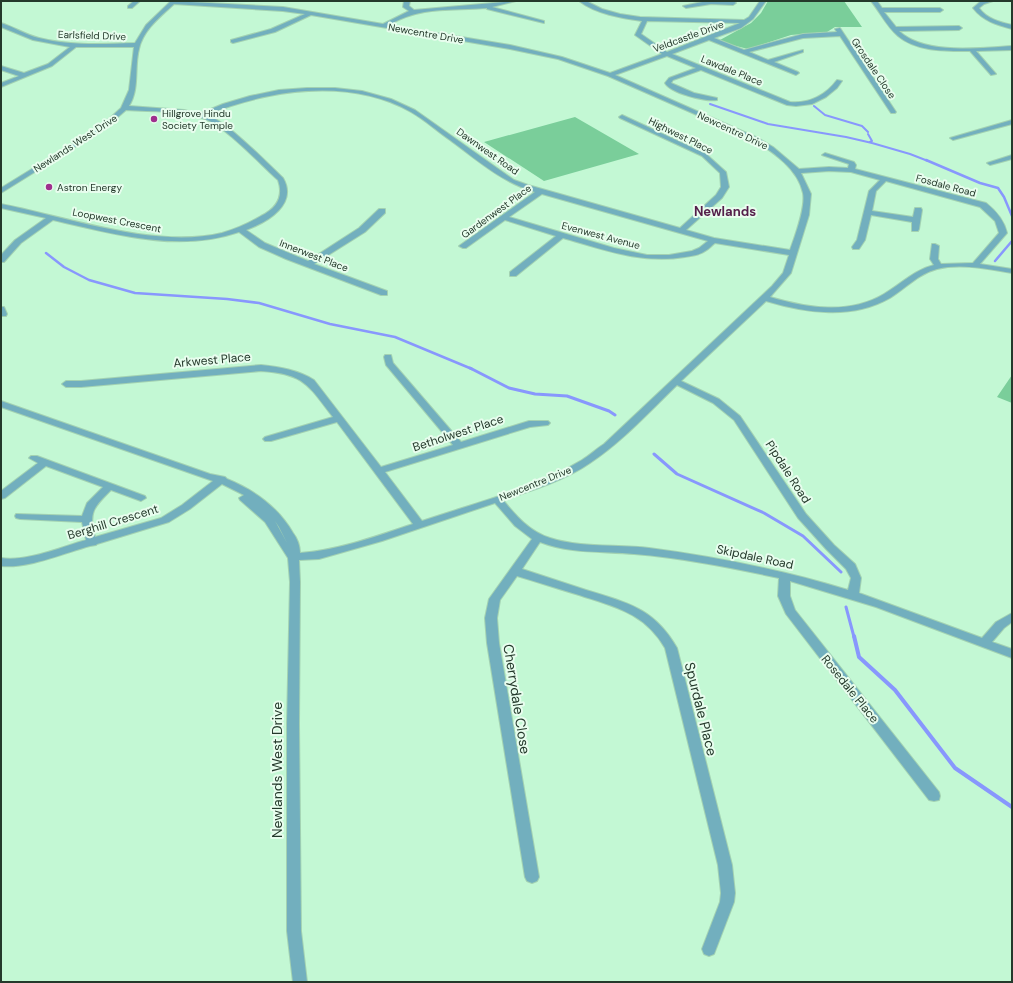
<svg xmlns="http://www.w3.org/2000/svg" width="1013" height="983" font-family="'DM Sans',sans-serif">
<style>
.green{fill:#7ace9a}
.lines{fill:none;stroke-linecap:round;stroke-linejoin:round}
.stream-far3{stroke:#8897fd;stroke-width:2}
.stream-far2{stroke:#8897fd;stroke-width:2.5}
.stream-far1{stroke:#8897fd;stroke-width:3}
.stream{stroke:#8897fd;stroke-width:4}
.minor-casing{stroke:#a3d2b2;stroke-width:2}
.minor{fill:#72afbe;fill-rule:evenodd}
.poi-dot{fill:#9f2f8d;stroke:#e8fdee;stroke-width:1.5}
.labels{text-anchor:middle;stroke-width:4;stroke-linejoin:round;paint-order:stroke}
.far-street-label{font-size:10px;fill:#24392b;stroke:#e8fdee}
.far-poi-label{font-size:10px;fill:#24392b;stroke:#e8fdee;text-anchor:start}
.street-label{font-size:12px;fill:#24392b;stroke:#e8fdee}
.far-district-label{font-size:13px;font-weight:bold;fill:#541e4a;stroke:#e8fdee}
.near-street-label{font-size:14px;fill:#24392b;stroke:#e8fdee}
</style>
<rect width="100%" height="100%" fill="#c3f8d4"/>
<path class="green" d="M768,1H844L862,27H835L827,32L791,35L748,49L728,44L720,40L751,23L761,13Z
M575,117L639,154L544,181L484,142Z
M1012,375V403L997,397Z"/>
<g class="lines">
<path class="stream-far3" d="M710,104L768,124L846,137L872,143L910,154L928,161
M814,106L825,115L862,126L868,132
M868,134L872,141L870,142"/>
<path class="stream-far2" d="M926,160L980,183L998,188L1004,197L1012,216
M46,253L64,267L89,280L135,293L227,299L259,303L330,324L395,337L472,369
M995,261L1012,241"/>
<path class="stream-far1" d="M470,368L509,388L535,394L567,396L609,411L615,415
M654,454L677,474L764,513L803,536L841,572
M846,607L854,637"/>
<path class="stream" d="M854,636L859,657L895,690L955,768L1012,807"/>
<g class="minor-casing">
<path id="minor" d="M134,1H140L132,8H128V6Z
M171,1L283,7L383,24L409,11L403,7L404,1H410L409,6L414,10L516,1L492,7L544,21V23L487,9V8C451,11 421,6 389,25L510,45L562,57L610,73L662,54L635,35L642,21C621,18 596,14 579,1H586L602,9L620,14L640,17L744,20L749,17L760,1H766L753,19L741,28L714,38L744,50L803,34L837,32L835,29L840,28L896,112L895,113H891L840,36L803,38L749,52L768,60L803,50V52L774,62L798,72L799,73L796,75L709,40L672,54L790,102C809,104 826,95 837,80L842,81L837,88L826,97L812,104L796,106L787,105L701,70L673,80L671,83L694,93L717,98V100C706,102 670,93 665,83L669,78L696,68L667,56L615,75L758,138L773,147L799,169L829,167L848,168L849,164L822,155L825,153L854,162L856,165L855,169L986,203C996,211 1004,220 1007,233L980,264L1012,269V273C987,269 961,263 937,269C918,274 906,288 890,298C852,320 806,313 766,301L681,381L719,399L740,416L806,514L834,545L855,564L861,578L859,593L982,638L996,622L1012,613V622L1004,628L992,642L1012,649V658L876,607L790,581V596L795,610L939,792L940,796L939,800L934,801L929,800L786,614L778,596L779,578C732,568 683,558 634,554C603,551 570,554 540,542L522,569C543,576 565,583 586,590C628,603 654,608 677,648L732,865L735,893L734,902L714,954L709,956L704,954L702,949L720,902L721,893L718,865L665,648C645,613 615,607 579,595C558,589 538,582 517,576L500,600L497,618L499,643L539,877L537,881L532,883L527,881L525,877L487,643L485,618L489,599L532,539L515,526L495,503L382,541L319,559L299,560L300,582L299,724L301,931L307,982H293L287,931V724L290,582L288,558L265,522L240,500L239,498L244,495L222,484L190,509L169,522L97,544L96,545L90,546C64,553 28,569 1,566V558C27,562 61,547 86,540L82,522L20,519L16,518L15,516L16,514L82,516L87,503L103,487L46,466L5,498L1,499V491L38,463L29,458L31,456H37L145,496L146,498L141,501L111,490C94,507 88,512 95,537L161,518L182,505L213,481L1,407V401L210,474L225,477L227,479C254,490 278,507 293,533C297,538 300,546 300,553C339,550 377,536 413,524L337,422L271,441H265L263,439L265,437L333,417C308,385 305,374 261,371L81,387H66L62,384L66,381H81L261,365C280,367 298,370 314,380L381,467L453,445L386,365L384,357L385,355H391L393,363L461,442L529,421H548L550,423L548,425L530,427L385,472L422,521C475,503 533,489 582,460C589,456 596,449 604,444L772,286L783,273L789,255L715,243C712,245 709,249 705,251C700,255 692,256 685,257C641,264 605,250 563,238L516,276H510V272L556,236L505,220L466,248H463L459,246L535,192C503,183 477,160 450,140C437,131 425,120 411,112C349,77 268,90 206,115C226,120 266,162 283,178C298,204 268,222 246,230L265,243L308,261L359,228L379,209H385V213L365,232L314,264L387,291V295H381L286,259L259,247L239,232C178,253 114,234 53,220L21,243L4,262H1V255L15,240L46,218L1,208V204C68,217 155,249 222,233C236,229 249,223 261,216C277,208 284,197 278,180C260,164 226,127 205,119C181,110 152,112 126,110L104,129L1,193V188L100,127L121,108L129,90L134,47H76L52,66L1,87V83L19,76L1,70V66L24,73L48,64L70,47L33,40L1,27V23C14,27 26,35 39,38C70,46 103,44 135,43L146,25ZM174,4L283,11L305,14L271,29L231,40V42L233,43L275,32L311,15L510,49L558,59L608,76L754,140C774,153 798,169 803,193C806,207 795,236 790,250L714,238L686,230L722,198L729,187L726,172L706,154L622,115L619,117L620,118L702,156L720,173L721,187L716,195L680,228L528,185L514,180L415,110L391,99L362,91L335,88H307L279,90L250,96L223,104L199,114L184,110L129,106C140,89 134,68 139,49C143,30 160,17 174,4ZM647,21L740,23L667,52L641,34ZM829,171L851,172L880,180L869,191L857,240L852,247L853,249H859L865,240L871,215L912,222V231H918L919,229L922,210L921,208H915L913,217L872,211L876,191L886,181L980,207L995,221L999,233L973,263L941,264L938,259L939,246L935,244H932L930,259L934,265C914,270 901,284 884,294C849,315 807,308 770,297L791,273L809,215L811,194L801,173ZM542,194L708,241L699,248L692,251L669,255H647L614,248L509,217ZM677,385L713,403L734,420L798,518L826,549L846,569L851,578L848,590C783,570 717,557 649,548C617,544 581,548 550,538C530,532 516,516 503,500C531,491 566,480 590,463C622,442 649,412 677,385ZM275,521L279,527L287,543Z
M707,1H733L736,3L733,5L711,4L686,8L683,6Z
M871,1H877L882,8H940L943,10L940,12H884L896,27L959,26L962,28L959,30L899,31C924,55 980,48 1012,46V50L976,51L996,74L991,75L970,51C946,51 917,52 898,36C887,27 880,12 871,1Z
M984,1H993L984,4L979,8C987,19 1000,22 1012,25V29C997,25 983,21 973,8L980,2Z
M1012,120V124L953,140L950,138Z
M1012,155V159L990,165L987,163Z
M1,307H4L7,314L6,316H1Z"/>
</g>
<use href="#minor" class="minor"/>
</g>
<g class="poi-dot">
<circle cx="154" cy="119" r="4"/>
<circle cx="49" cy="187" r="4"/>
</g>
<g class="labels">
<g class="far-street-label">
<text transform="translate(426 33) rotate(10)" y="4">Newcentre Drive</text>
<text transform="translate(92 35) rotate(2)" y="4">Earlsfield Drive</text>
<text transform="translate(688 36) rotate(-20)" y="4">Veldcastle Drive</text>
<text transform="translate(874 68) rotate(56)" y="4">Grosdale Close</text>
<text transform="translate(732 70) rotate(22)" y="4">Lawdale Place</text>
<text transform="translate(733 130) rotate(25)" y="4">Newcentre Drive</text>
<text transform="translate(681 135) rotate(26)" y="4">Highwest Place</text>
<text transform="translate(75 143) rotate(-33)" y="4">Newlands West Drive</text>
<text transform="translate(488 151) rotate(35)" y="4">Dawnwest Road</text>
<text transform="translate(946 185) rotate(15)" y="4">Fosdale Road</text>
<text transform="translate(496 211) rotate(-36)" y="4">Gardenwest Place</text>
<text transform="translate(117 220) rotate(11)" y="4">Loopwest Crescent</text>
<text transform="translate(601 235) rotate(15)" y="4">Evenwest Avenue</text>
<text transform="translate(314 255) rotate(21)" y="4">Innerwest Place</text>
<text transform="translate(535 483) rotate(-22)" y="4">Newcentre Drive</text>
</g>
<g class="far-poi-label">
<text x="162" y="117">Hillgrove Hindu<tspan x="162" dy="12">Society Temple</tspan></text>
<text x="57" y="191">Astron Energy</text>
</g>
<g class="street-label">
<text transform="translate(212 360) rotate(-5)" y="4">Arkwest Place</text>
<text transform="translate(458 433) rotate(-18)" y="4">Betholwest Place</text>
<text transform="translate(788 472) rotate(57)" y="4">Pipdale Road</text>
<text transform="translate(113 522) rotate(-17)" y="4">Berghill Crescent</text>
<text transform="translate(755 557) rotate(12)" y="4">Skipdale Road</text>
<text transform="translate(850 689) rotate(51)" y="4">Rosedale Place</text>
</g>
<g class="far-district-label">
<text x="725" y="216">Newlands</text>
</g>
<g class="near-street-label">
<text transform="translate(517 699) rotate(81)" y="5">Cherrydale Close</text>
<text transform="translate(701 709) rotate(76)" y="5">Spurdale Place</text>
<text transform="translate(277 770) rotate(-90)" y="5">Newlands West Drive</text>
</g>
</g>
<rect width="1013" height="983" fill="none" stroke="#24392b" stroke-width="4"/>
</svg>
